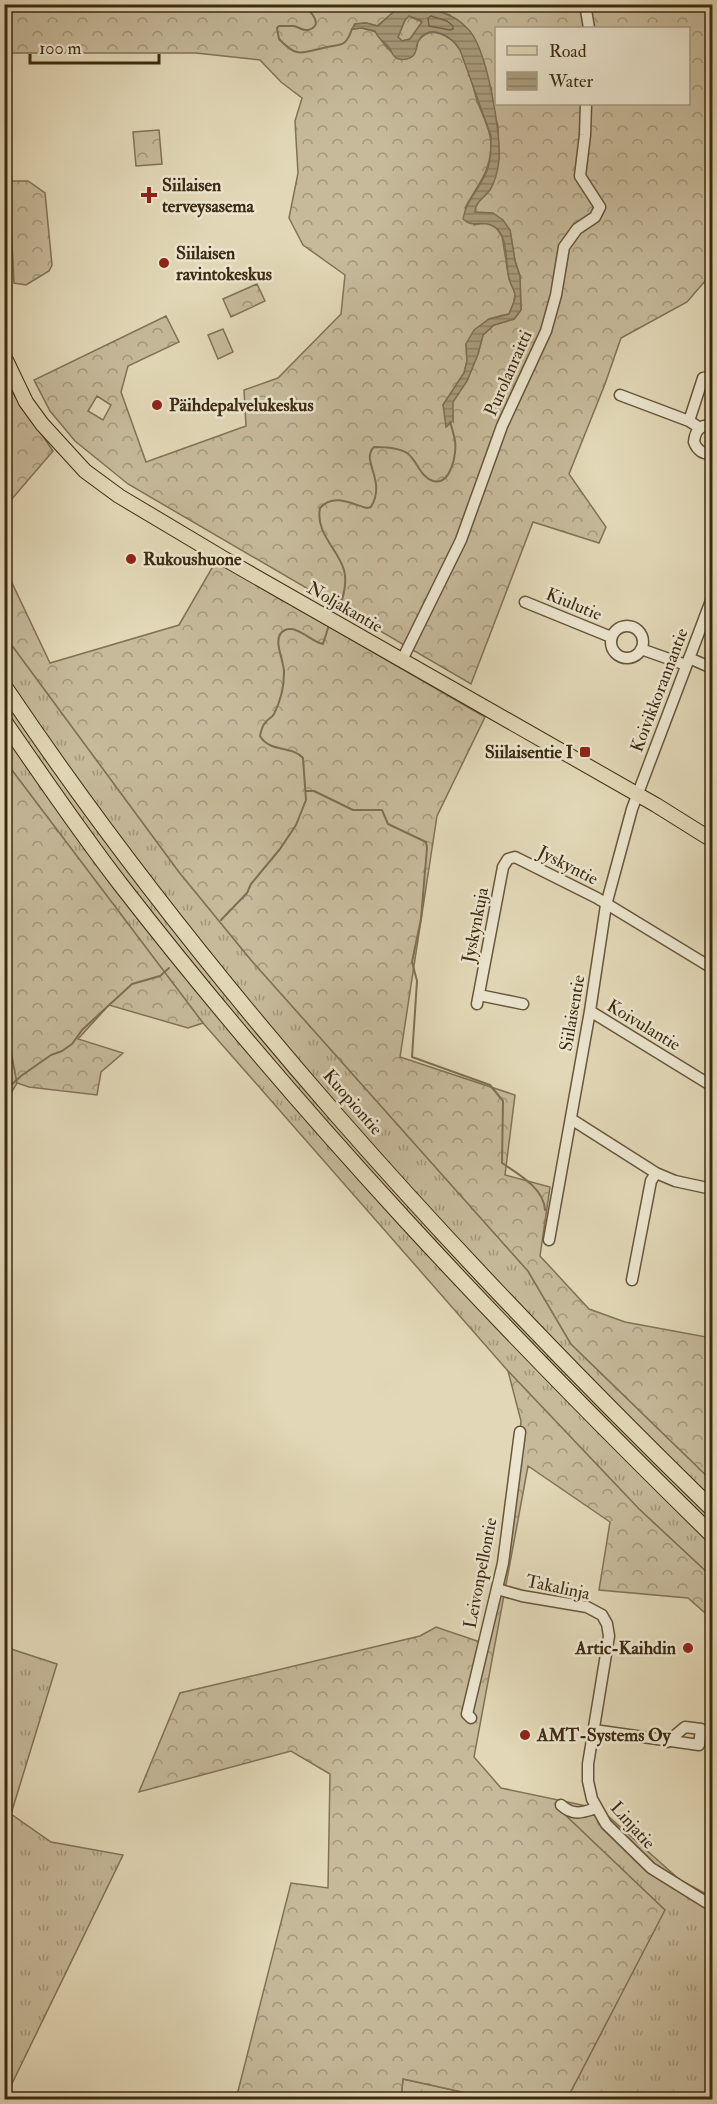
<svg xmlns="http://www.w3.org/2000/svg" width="717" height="2104" font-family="'IM FELL Double Pica',serif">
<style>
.grass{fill:url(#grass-tufts);stroke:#817256;stroke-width:1.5}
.forest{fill:url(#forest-crowns);stroke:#817256;stroke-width:1.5;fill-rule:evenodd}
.garden{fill:#c6ba9b;stroke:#817256;stroke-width:1.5}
.water{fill:url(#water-rules);stroke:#7e6f53;stroke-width:1.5;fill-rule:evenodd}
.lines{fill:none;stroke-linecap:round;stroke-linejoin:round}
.shore{stroke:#736448;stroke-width:1.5}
.stream{stroke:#7e6f53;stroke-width:2}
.minor-casing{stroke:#66563a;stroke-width:13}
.major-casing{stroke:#3c2a11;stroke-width:16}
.highway-casing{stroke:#3c2a11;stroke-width:17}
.minor{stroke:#ece6d0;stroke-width:10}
.major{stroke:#e2d8b7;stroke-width:14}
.highway{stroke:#e2d8b7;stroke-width:15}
.poi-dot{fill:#8f2418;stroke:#ece6d0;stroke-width:2}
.labels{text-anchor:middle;stroke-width:5;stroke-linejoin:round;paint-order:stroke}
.poi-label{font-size:18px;font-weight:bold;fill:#3c2a11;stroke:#ece6d0;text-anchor:start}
.street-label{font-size:18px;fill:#3c2a11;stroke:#ece6d0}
</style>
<defs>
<pattern id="grass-tufts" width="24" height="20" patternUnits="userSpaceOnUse" patternTransform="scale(1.5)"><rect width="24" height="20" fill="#c6ba9b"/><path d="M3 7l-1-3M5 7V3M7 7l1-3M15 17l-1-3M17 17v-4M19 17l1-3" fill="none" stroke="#a2977d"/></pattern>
<pattern id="forest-crowns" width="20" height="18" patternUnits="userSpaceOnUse" patternTransform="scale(1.5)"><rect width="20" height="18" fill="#c6ba9b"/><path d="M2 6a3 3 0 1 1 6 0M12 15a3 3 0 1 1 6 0" fill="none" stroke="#a2977d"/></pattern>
<pattern id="water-rules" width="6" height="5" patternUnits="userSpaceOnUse" patternTransform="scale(1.5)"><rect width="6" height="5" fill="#aa9d7f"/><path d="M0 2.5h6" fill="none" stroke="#8c8067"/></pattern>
</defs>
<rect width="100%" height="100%" fill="#e2d8b7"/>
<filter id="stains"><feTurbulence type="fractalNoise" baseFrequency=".00333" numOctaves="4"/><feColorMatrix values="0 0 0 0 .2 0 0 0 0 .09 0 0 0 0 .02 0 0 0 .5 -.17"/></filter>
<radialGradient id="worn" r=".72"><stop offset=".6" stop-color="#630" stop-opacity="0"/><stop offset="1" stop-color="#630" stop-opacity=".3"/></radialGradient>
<path class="grass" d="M5,636L179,872L251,960L528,1271L571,1344L712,1481V1577L639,1509L508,1371L203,1023L5,761Z
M4,881L7,883L5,1018L17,1083L5,1103Z
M5,1647L57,1664L11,1814L51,1842L123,1855L5,2098Z
M563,1801L600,1809L680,1880L712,1897V2099H567L664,1910L561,1811Z
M403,2079L494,2099L401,2100Z"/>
<path class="forest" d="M5,4L402,5L377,26L366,23L355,24L352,29L362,28L376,32C385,49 411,78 418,41C423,35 429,31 437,33C466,39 470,77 477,101C483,116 492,133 491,149C489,174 476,187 465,208L474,225L485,223L495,226L502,236L509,279L515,293L514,302L509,314L489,319L466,344L467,361L464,373L443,405L453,421L452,402L467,381L478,354L483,335L494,325L514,319L521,310L520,276L515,261L510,230L475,213V206L490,189L499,158L498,126L493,108L491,88L450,15L432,10L429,5H712V273L687,302L621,338L605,384L569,474L606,527L599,543L533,522L471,684L128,484L75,441L50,411L34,380L166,316L179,342L128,366L121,392L146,462L246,426L244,390L278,378L341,314L345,275L303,245L289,218L298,173L295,121L302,98L281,82L260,60L196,53H5ZM496,28H688V104H496ZM97,396L111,405L103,420L88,411Z
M409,16L422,22L410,39L402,41L398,37L405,20Z
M159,130L162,164L136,166L133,132Z
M9,181H28L45,193L52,265L49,271L26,285L14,283Z
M257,284L265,301L231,317L223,299Z
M4,380L53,451L5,507H4Z
M216,561L485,717L437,816L400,1057L515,1095L505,1175L550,1187L540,1256L589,1309L625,1322L712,1338V1481L571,1344L528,1271L251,960L179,872L5,636L4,566L50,663L179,625Z
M5,761L203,1023L188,1028L109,1005L78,1039L123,1053L101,1072L97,1095L29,1087L17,1083L5,1018L7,883L4,881Z
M508,1371L639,1509L712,1577V1619L688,1598L599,1590L610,1522L528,1466L474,1757L501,1788L563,1801L561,1811L665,1910L567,2099H494L403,2079L401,2099H236L291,1883L328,1888L330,1774L291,1751L139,1792L180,1693L420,1636L436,1627L483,1643L497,1589L520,1432L521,1421Z"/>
<path class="garden" d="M223,329L233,352L218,359L208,335Z"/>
<path class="water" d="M402,4L429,5C434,12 440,11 448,15C455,17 462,23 467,28C487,46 501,133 499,160C498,169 495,182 490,190C484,198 475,202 475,212L493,213L503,220L510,230L515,261L520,276L521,310L514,319L494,325L483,335L478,354L467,381L453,402V421L446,427L443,405L464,373L467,361L466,344L474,330L489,319L509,314C511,308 515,302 515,296C515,289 510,285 509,278C505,263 509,234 493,226C482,219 473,229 463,219C466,201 478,191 485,175C491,164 491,149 491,136L460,50C453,38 431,22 419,40C416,44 417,49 415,53C412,60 400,61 395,57C391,54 393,53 390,49C385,41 379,41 375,31L362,28L352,29L355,24L366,23L378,26ZM409,16L421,20L422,22L410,39L402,41L398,37L405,20Z"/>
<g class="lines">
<path class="shore" d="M431,16L447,21L453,26V29L450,30L429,26L428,18Z"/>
<path class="stream" d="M302,4C308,9 326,25 308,30C302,31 299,27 294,26C288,26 284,26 279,26L277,28L279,39C297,58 301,53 323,48C341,43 345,49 352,29
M341,604C344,593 347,581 344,570C338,549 315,533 320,508C334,493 351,504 367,508L371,507C387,480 360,461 374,447C384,447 399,448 407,453C417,460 420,477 433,481C451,486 457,453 455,441C454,435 452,428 450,422
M306,791H314L353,810H382L388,824L426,842L427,848L421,919L412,962L417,981L412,1057L490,1085L503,1101L502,1163C518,1174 544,1188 545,1210
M221,920L247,893L251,884L280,849L296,825L306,800L303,758C292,745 270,753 260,736C261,732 262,726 265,723C267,719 272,718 274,714C280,702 284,686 284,673C285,661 270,637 285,630C298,625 311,642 323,644L328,628
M4,1095L10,1086L21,1076L51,1055L62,1051L72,1044L82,1030L132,984L160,976L169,968"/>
<g class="minor-casing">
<path id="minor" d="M585,4L589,28
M620,395L689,421
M712,426C701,424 695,430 694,442C697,450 703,455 712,453
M700,428L689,421L703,378L712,376
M525,602L611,637
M611 642a16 16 0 1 1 32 0a16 16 0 1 1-32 0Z
M641,649L686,665
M689,658L712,668
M402,660L461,540L502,426L546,331L556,295L564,247L577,229L595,217L600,207L580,176L585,135L586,104
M479,995L523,1004
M477,1004L503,867L508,859L515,857L597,898L712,968
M590,1011L712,1086
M571,1119L656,1173L675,1181L712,1189
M549,1240L590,1011L606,905L632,809L712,598
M632,1280L651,1181L656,1173
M497,1589L522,1596L587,1607L602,1615L607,1624L609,1636L588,1764V1781L592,1799L606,1824L651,1868L712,1906
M471,1718L467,1714L503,1563L520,1432
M594,1730L699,1745L701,1729L685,1727L667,1742
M561,1805C573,1816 582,1813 596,1808"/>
</g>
<g class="major-casing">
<path id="major" d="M4,356L26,402L42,424L85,471L119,496L223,558L656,805L712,840"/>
</g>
<g class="highway-casing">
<path id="highway" d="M4,686C206,986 454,1257 712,1509
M4,721C42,776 80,832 121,885C301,1117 503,1330 712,1535"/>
</g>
<use href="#minor" class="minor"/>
<use href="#major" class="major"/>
<use href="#highway" class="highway"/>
</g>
<g class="poi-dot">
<path d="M146 186h6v6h6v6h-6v6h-6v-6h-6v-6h6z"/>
<circle cx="164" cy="263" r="6"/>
<circle cx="157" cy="405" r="6"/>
<circle cx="131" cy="559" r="6"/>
<rect x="579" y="746" width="12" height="12" rx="3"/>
<circle cx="688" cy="1648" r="6"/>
<circle cx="525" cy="1735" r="6"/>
</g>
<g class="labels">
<g class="poi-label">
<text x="162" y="191">Siilaisen<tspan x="162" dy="21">terveysasema</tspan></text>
<text x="176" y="259">Siilaisen<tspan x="176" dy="21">ravintokeskus</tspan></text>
<text x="169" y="411">Päihdepalvelukeskus</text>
<text x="143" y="565">Rukoushuone</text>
<text x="573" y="758" text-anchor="end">Siilaisentie I</text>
<text x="676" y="1654" text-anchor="end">Artic-Kaihdin</text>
<text x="537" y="1741">AMT-Systems Oy</text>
</g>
<g class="street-label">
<text transform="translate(508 373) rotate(-66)" y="6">Purolanraitti</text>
<text transform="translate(574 604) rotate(22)" y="6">Kiulutie</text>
<text transform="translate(345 607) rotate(30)" y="6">Noljakantie</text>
<text transform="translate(659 690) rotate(-69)" y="6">Koivikkorannantie</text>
<text transform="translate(568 865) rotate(27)" y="6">Jyskyntie</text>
<text transform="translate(475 925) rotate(-79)" y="6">Jyskynkuja</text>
<text transform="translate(572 1013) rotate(-80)" y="6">Siilaisentie</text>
<text transform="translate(644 1025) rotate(31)" y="6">Koivulantie</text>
<text transform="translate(353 1102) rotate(49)" y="6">Kuopiontie</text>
<text transform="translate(480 1573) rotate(-79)" y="6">Leivonpellontie</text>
<text transform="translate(558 1587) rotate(12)" y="6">Takalinja</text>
<text transform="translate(633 1825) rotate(48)" y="6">Linjatie</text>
</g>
</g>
<rect width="717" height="2104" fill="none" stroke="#e2d8b7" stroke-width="24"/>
<rect x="6" y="6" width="705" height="2092" fill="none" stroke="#3c2a11" stroke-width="3"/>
<rect x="12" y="12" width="693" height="2080" fill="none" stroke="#3c2a11" stroke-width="1.5"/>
<rect x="495" y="27" width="195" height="78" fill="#ece6d0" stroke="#a69b84" stroke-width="1.5"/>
<rect x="507" y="46" width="30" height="9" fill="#e2d8b7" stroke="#a69b84" stroke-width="1.5"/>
<text x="549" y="57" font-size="18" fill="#3c2a11">Road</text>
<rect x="507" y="72" width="30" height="18" fill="url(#water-rules)" stroke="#a69b84" stroke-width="1.5"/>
<text x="549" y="87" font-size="18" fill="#3c2a11">Water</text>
<path d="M30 54v9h129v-9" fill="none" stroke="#3c2a11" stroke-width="3"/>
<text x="39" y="54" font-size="18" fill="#3c2a11" stroke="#ece6d0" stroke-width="4.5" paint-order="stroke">100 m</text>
<rect width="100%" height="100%" filter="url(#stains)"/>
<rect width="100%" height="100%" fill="url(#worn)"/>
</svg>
